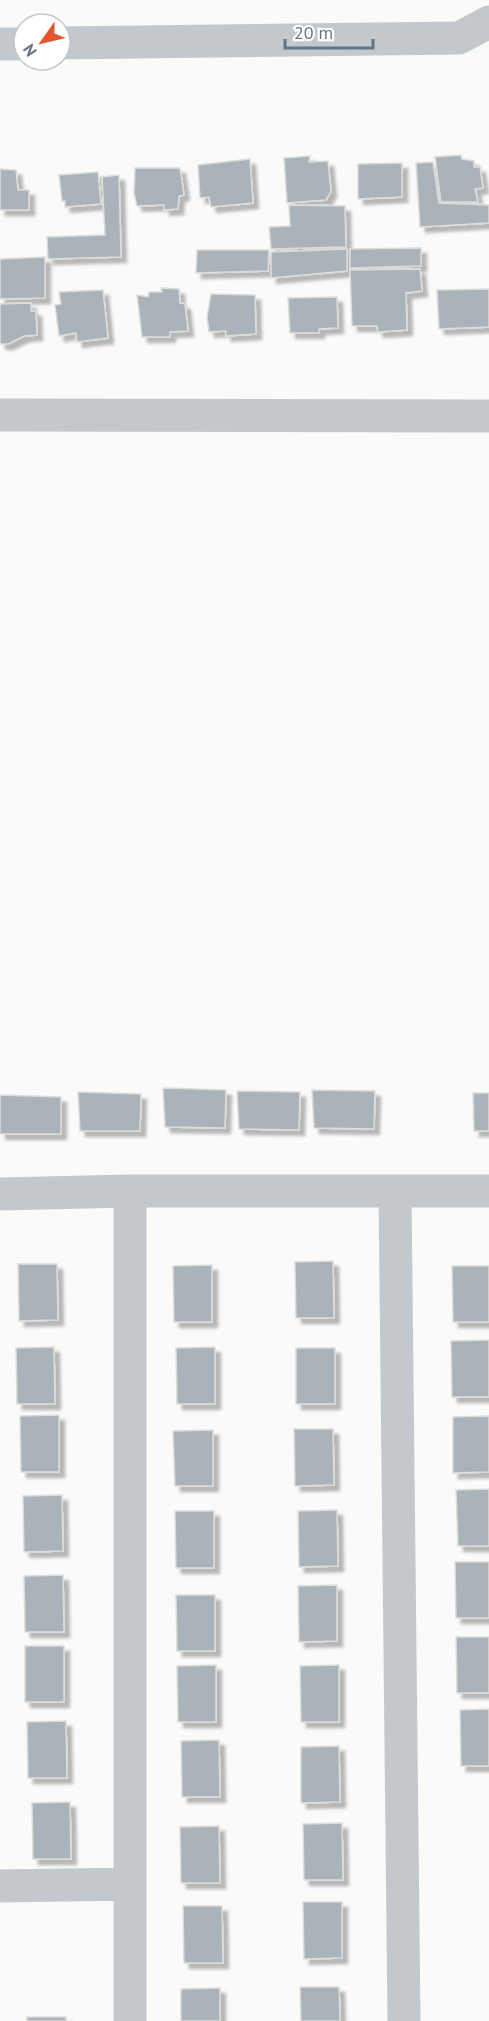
<svg xmlns="http://www.w3.org/2000/svg" width="489" height="2021" font-family="'PT Sans',sans-serif">
<style>
.building{fill:#aab3b9;stroke:#dcdcda;stroke-width:1.5;filter:url(#shadow)}
.lines{fill:none;stroke-linecap:round;stroke-linejoin:round}
.minor{stroke:#c3c8cc;stroke-width:33}
</style>
<defs>
<filter id="shadow"><feDropShadow dx="5.5" dy="5.5" stdDeviation="1.5" flood-color="#0004"/></filter>
</defs>
<rect width="100%" height="100%" fill="#fafaf8"/>
<path class="building" d="M461,155L462,159L474,161V167H480L483,188L475,189L478,202H441L435,157Z
M310,156L309,162L328,161L331,191L326,200L287,203L284,158Z
M250,159L253,203L211,207L209,197L200,198L198,165Z
M433,162L439,203L489,205V223L420,227L416,163Z
M402,163V197L358,199V164Z
M135,168H180L184,195L179,196L178,209L164,210V205L137,206L134,193Z
M0,169L16,170L18,190H29V210H0Z
M98,172L101,204L65,207V201H62L59,175Z
M119,175L121,257L48,259L47,237L105,235L102,177Z
M289,205L345,206L346,247L271,249L269,227L290,226Z
M421,248V266L350,268V249Z
M347,249V271L271,278V252Z
M197,250H269L268,271L196,273Z
M45,257V298L0,299V259Z
M420,269L422,291L406,293L407,330L378,332L377,326H352L350,270Z
M161,288L179,289L180,303L185,304L188,331L170,332V337H142L137,295L148,297L149,292H162Z
M489,289V327L439,329L437,290Z
M103,290L108,338L77,342L76,333L59,336L55,305L61,304L59,292Z
M211,294L255,295L256,334L226,336V331L209,332L207,317Z
M337,297L338,328L319,329V333H290L288,298Z
M31,303V311H36L37,335L24,336L8,344H0V304Z
M163,1088L226,1090L225,1128L165,1127Z
M312,1090L375,1091L374,1129L314,1128Z
M237,1091L300,1092L299,1130L239,1129Z
M78,1092L141,1094L140,1131H80Z
M473,1093H489V1131H474Z
M0,1095L61,1097V1134H0Z
M333,1261L334,1318H296L295,1262Z
M18,1264H57L58,1320L19,1321Z
M212,1265V1322H174L173,1266Z
M452,1266H489V1322H453Z
M489,1340V1397H452L451,1341Z
M54,1347L55,1404H17L16,1348Z
M215,1347V1404H177L176,1348Z
M296,1348H335V1404H296Z
M59,1415V1472H21L20,1416Z
M489,1416V1472L453,1473V1417Z
M294,1429H333L334,1485L295,1486Z
M213,1430V1486H175L173,1431Z
M489,1489V1546H458L456,1490Z
M62,1495L63,1551L24,1552L23,1496Z
M337,1510L338,1566L299,1567L298,1511Z
M175,1511H214V1568H176Z
M455,1562H489V1618H456Z
M63,1575L64,1632H25L24,1576Z
M337,1585V1641L299,1642L298,1586Z
M176,1595H215V1651H177Z
M456,1637H489V1693H457Z
M25,1646H64V1702H25Z
M216,1665V1722H178L177,1666Z
M339,1665V1722H301L300,1666Z
M489,1709V1766H461L460,1710Z
M66,1721L67,1778H28L27,1722Z
M219,1740L220,1797H182L181,1741Z
M339,1746L340,1802L301,1803V1747Z
M70,1802L71,1859H33L32,1803Z
M342,1823L343,1880H304L303,1824Z
M219,1826L220,1883H181L180,1827Z
M303,1902H342V1958L304,1959Z
M183,1906H222L223,1963H184Z
M300,1987H339L340,2021H301Z
M220,1988V2021H181V1989Z
M27,2017H66V2021H27Z"/>
<g class="lines">
<path class="minor" d="M60,43L459,38L489,22
M0,44H24
M0,415L489,416
M130,1191V2021
M395,1191L404,2021
M0,1194L130,1191H489
M0,1886L130,1884"/>
</g>
<g transform="translate(42 42) rotate(236)"><circle r="28" fill="#ffffff" stroke="#c1c8cd" stroke-width="1.5"/>
<path d="M0-4.5L10 22L0 15L-10 22Z" fill="#e4572e"/>
<text y="-9" font-size="16" font-weight="bold" text-anchor="middle" fill="#657683">N</text>
</g>
<path d="M285 39v9h88v-9" fill="none" stroke="#657683" stroke-width="3"/>
<text x="294" y="39" font-size="18" fill="#657683" stroke="#ffffff" stroke-width="4.5" paint-order="stroke">20 m</text>
</svg>
